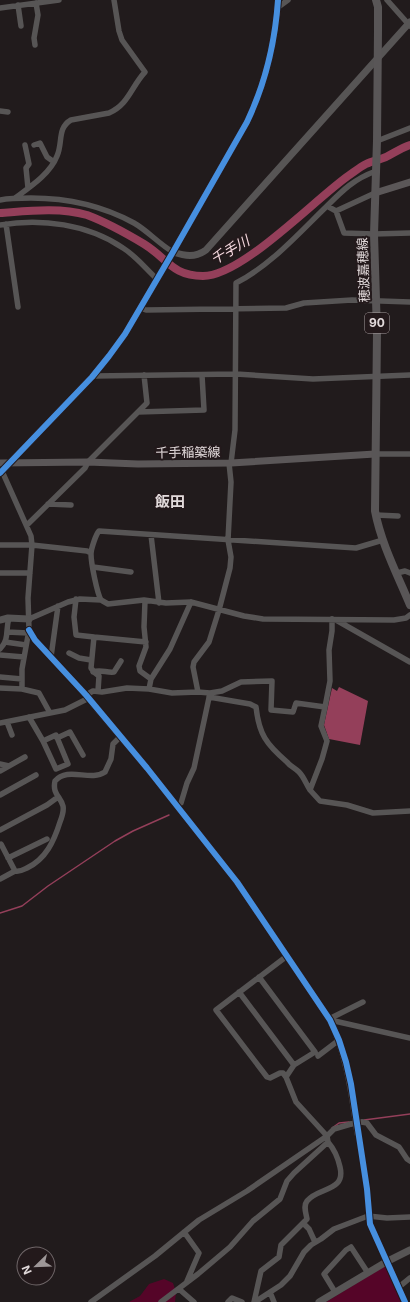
<svg xmlns="http://www.w3.org/2000/svg" width="410" height="1302" font-family="Inter,'Noto Sans JP',sans-serif">
<style>
.green{fill:#550528}
.water{fill:#943f5a}
.lines{fill:none;stroke-linecap:round;stroke-linejoin:round}
.stream{stroke:#943f5a;stroke-width:1.5}
.river{stroke:#943f5a;stroke-width:8}
.minor{stroke:#575555;stroke-width:5.5}
.tertiary{stroke:#575555;stroke-width:7}
.secondary{stroke:#5b5758;stroke-width:7}
.primary{stroke:#595657;stroke-width:8}
.minor-bridge{stroke:#575555;stroke-width:5.5}
.cycleway-casing{stroke:#23191b;stroke-width:8}
.cycleway{stroke:#468fdf;stroke-width:6}
.labels{text-anchor:middle;stroke-width:4;stroke-linejoin:round;paint-order:stroke}
.shield{fill:#23191b;stroke:#a9a0a1;stroke-width:1}
.shield-label{font-size:12px;font-weight:bold;fill:#e2dadb}
.street-label{font-size:13px;fill:#e2dadb;stroke:#23191b}
.water-label{font-size:14px;font-style:italic;fill:#f6dae0;stroke:#23191b}
.quarter-label{font-size:15px;font-weight:bold;fill:#e2dadb;stroke:#23191b}
</style>
<rect width="100%" height="100%" fill="#211b1c"/>
<path class="green" d="M385,1266L401,1302H326Z
M164,1279L173,1283L176,1292L175,1302H129L140,1296L149,1284Z"/>
<path class="water" d="M339,687L368,701L360,745L329,739L324,725L332,688L337,691Z"/>
<g class="lines">
<path class="stream" d="M0,913L22,906L48,886L115,841L133,831L169,815
M364,1120L410,1114
M332,1128L339,1123L349,1122"/>
<path class="river" d="M0,213C28,211 59,207 87,215C103,221 129,235 144,244C167,258 172,276 203,276C242,276 314,200 348,176C354,172 360,167 366,164C372,161 379,160 386,157C394,153 401,148 410,145"/>
<path class="minor" d="M387,0L410,26
M18,5L21,26
M0,8L59,0
M277,8L288,0
M35,45L34,38L38,15L36,3
M0,111L8,112
M377,141L410,128
M25,145L29,164L26,168L28,188
M34,145L40,143L47,157L54,162
M15,198C30,187 50,174 57,156C63,143 57,128 71,120L109,113C129,104 131,87 145,72L122,40L119,31L114,0
M0,200C10,198 20,198 31,198C67,198 101,205 134,223C148,231 159,244 173,252
M327,206C343,190 354,179 376,171
M336,211L344,233L374,234L410,233
M6,224L18,307
M0,225C41,218 88,224 123,248C136,256 146,269 157,279
M140,308L146,310L286,308L304,303L352,300L410,302
M94,376L236,374L313,379L410,375
M138,412L204,410L202,375
M375,454H410
M231,463L235,430L236,283C270,266 299,233 327,206L336,211L375,193
M2,471L31,536L32,545L28,598L29,630L22,669V689
M48,504L71,505
M376,515L398,516
M27,525L85,468L88,462L147,403L144,375
M151,535L159,603
M0,545H32L87,551L91,553
M93,567L131,572
M0,573H30
M397,573L405,571L410,573
M76,599L74,617L76,635L94,637L91,668L94,672L99,676L98,691
M101,600C97,593 91,563 91,554C91,549 96,534 99,531L356,548L383,540
M145,601L144,627L146,647L139,666L140,671L151,679
M29,619L68,602L80,599L101,600L108,604L144,600L166,603L191,602L244,616L263,619L394,620L406,618L410,615
M336,620L410,662
M29,630L35,640L94,705
M7,632L28,633
M94,637L146,642
M5,642L26,645
M0,649C10,638 5,631 9,618
M69,653L79,658L91,660
M0,655L24,657
M51,657L58,606
M93,672C100,669 107,673 114,672L121,661
M0,677L22,679
M0,688L22,689L39,693L50,713
M149,689L151,679L170,649L191,602
M198,692L193,667L194,662L209,642L219,610L230,568L231,557L228,540L231,482L229,463
M86,695L93,691L102,692L127,688L149,689L172,693L198,692L210,693L194,768L187,783L181,803L176,806
M209,697L250,704L256,707C259,734 266,744 287,762C290,766 295,768 299,772C304,777 306,784 310,790L322,759L327,741L321,726L325,707L296,703L293,712L271,710L272,681L241,682L222,691L210,693
M325,707L330,681L329,650L332,631V619
M29,717L43,741L56,769L68,764L56,735L43,741
M7,722L12,735
M0,723L65,710L89,698
M57,738L70,732L83,755
M0,764L9,766
M0,771L25,757
M310,790L320,801L347,805L373,813L410,811
M0,795L36,775
M0,830L47,805L58,797
M1,844L15,871C20,872 23,870 27,868C46,859 54,841 60,822C62,817 64,811 63,806C61,797 52,794 55,781C68,766 90,782 105,772L111,759L113,744L120,737
M8,858L47,839
M0,879L15,871
M259,977L315,1052L294,1065L286,1077
M239,992L294,1065
M329,1019L363,1002
M330,1020L410,1038
M318,1056L339,1040
M362,1122L367,1123L376,1135L399,1147L407,1159L410,1161
M358,1134L367,1189L370,1224L405,1302
M303,1223L309,1229L315,1242
M184,1232L199,1253L187,1281
M399,1287L410,1278
M179,1289L194,1302
M270,1292L274,1302
M335,1292L324,1274L346,1250L351,1247L368,1273
M91,1302L155,1256L199,1220L247,1191L327,1136L334,1129L351,1124
M161,1302L198,1274L230,1247L253,1221L280,1199L287,1181L294,1173L328,1142L327,1136L296,1102L286,1077L283,1073H280L270,1078L267,1077L216,1010L287,956
M228,1302L232,1298L242,1302
M254,1302L261,1271L279,1257L281,1245L307,1219C306,1213 303,1206 307,1201C318,1187 346,1192 340,1167C338,1158 334,1149 328,1142
M255,1302L281,1285L290,1276L304,1252L311,1245L321,1239L334,1229L368,1216L387,1218L410,1217"/>
<path class="tertiary" d="M173,252C185,256 195,258 206,250L410,22
M0,473L92,377L109,356L125,334L173,252L247,122C266,82 275,44 278,0
M0,620L8,618L29,619
M94,705L147,768L237,882L330,1020C348,1056 352,1095 358,1134
M319,1302L386,1262L410,1250"/>
<path class="secondary" d="M375,193L410,182
M0,463L88,462L138,464L231,463L375,454"/>
<path class="primary" d="M376,0L378,7V31L377,141L374,234L377,333L375,511C381,543 397,574 410,605"/>
<path class="minor-bridge" d="M351,1124L362,1122"/>
<g class="cycleway-casing">
<path id="cycleway" d="M0,473L92,377L109,356L125,334L173,252L247,122C266,82 275,44 278,0
M29,630L35,640L86,695L147,768L237,882L330,1020L339,1040L346,1062L351,1084L367,1189L370,1224L405,1302"/>
</g>
<use href="#cycleway" class="cycleway"/>
</g>
<g class="labels">
<rect class="shield" x="365" y="313" width="24" height="20" rx="3"/>
<g class="shield-label">
<text x="377" y="327">90</text>
</g>
<g class="street-label">
<text transform="translate(363 270) rotate(-92)" y="5">穂波嘉穂線</text>
<text transform="translate(188 452) rotate(-1)" y="5">千手稲築線</text>
</g>
<g class="water-label">
<text transform="translate(230 250) rotate(-30)" y="5">千手川</text>
</g>
<g class="quarter-label">
<text x="170" y="507">飯田</text>
</g>
</g>
<g transform="translate(36 1266) rotate(247)"><circle r="19" fill="#23191b" stroke="#6f6668"/>
<path d="M0-3L7 15L0 10L-7 15Z" fill="#9e9798"/>
<text y="-6" font-size="11" font-weight="bold" text-anchor="middle" fill="#e2dadb">N</text>
</g>
</svg>
